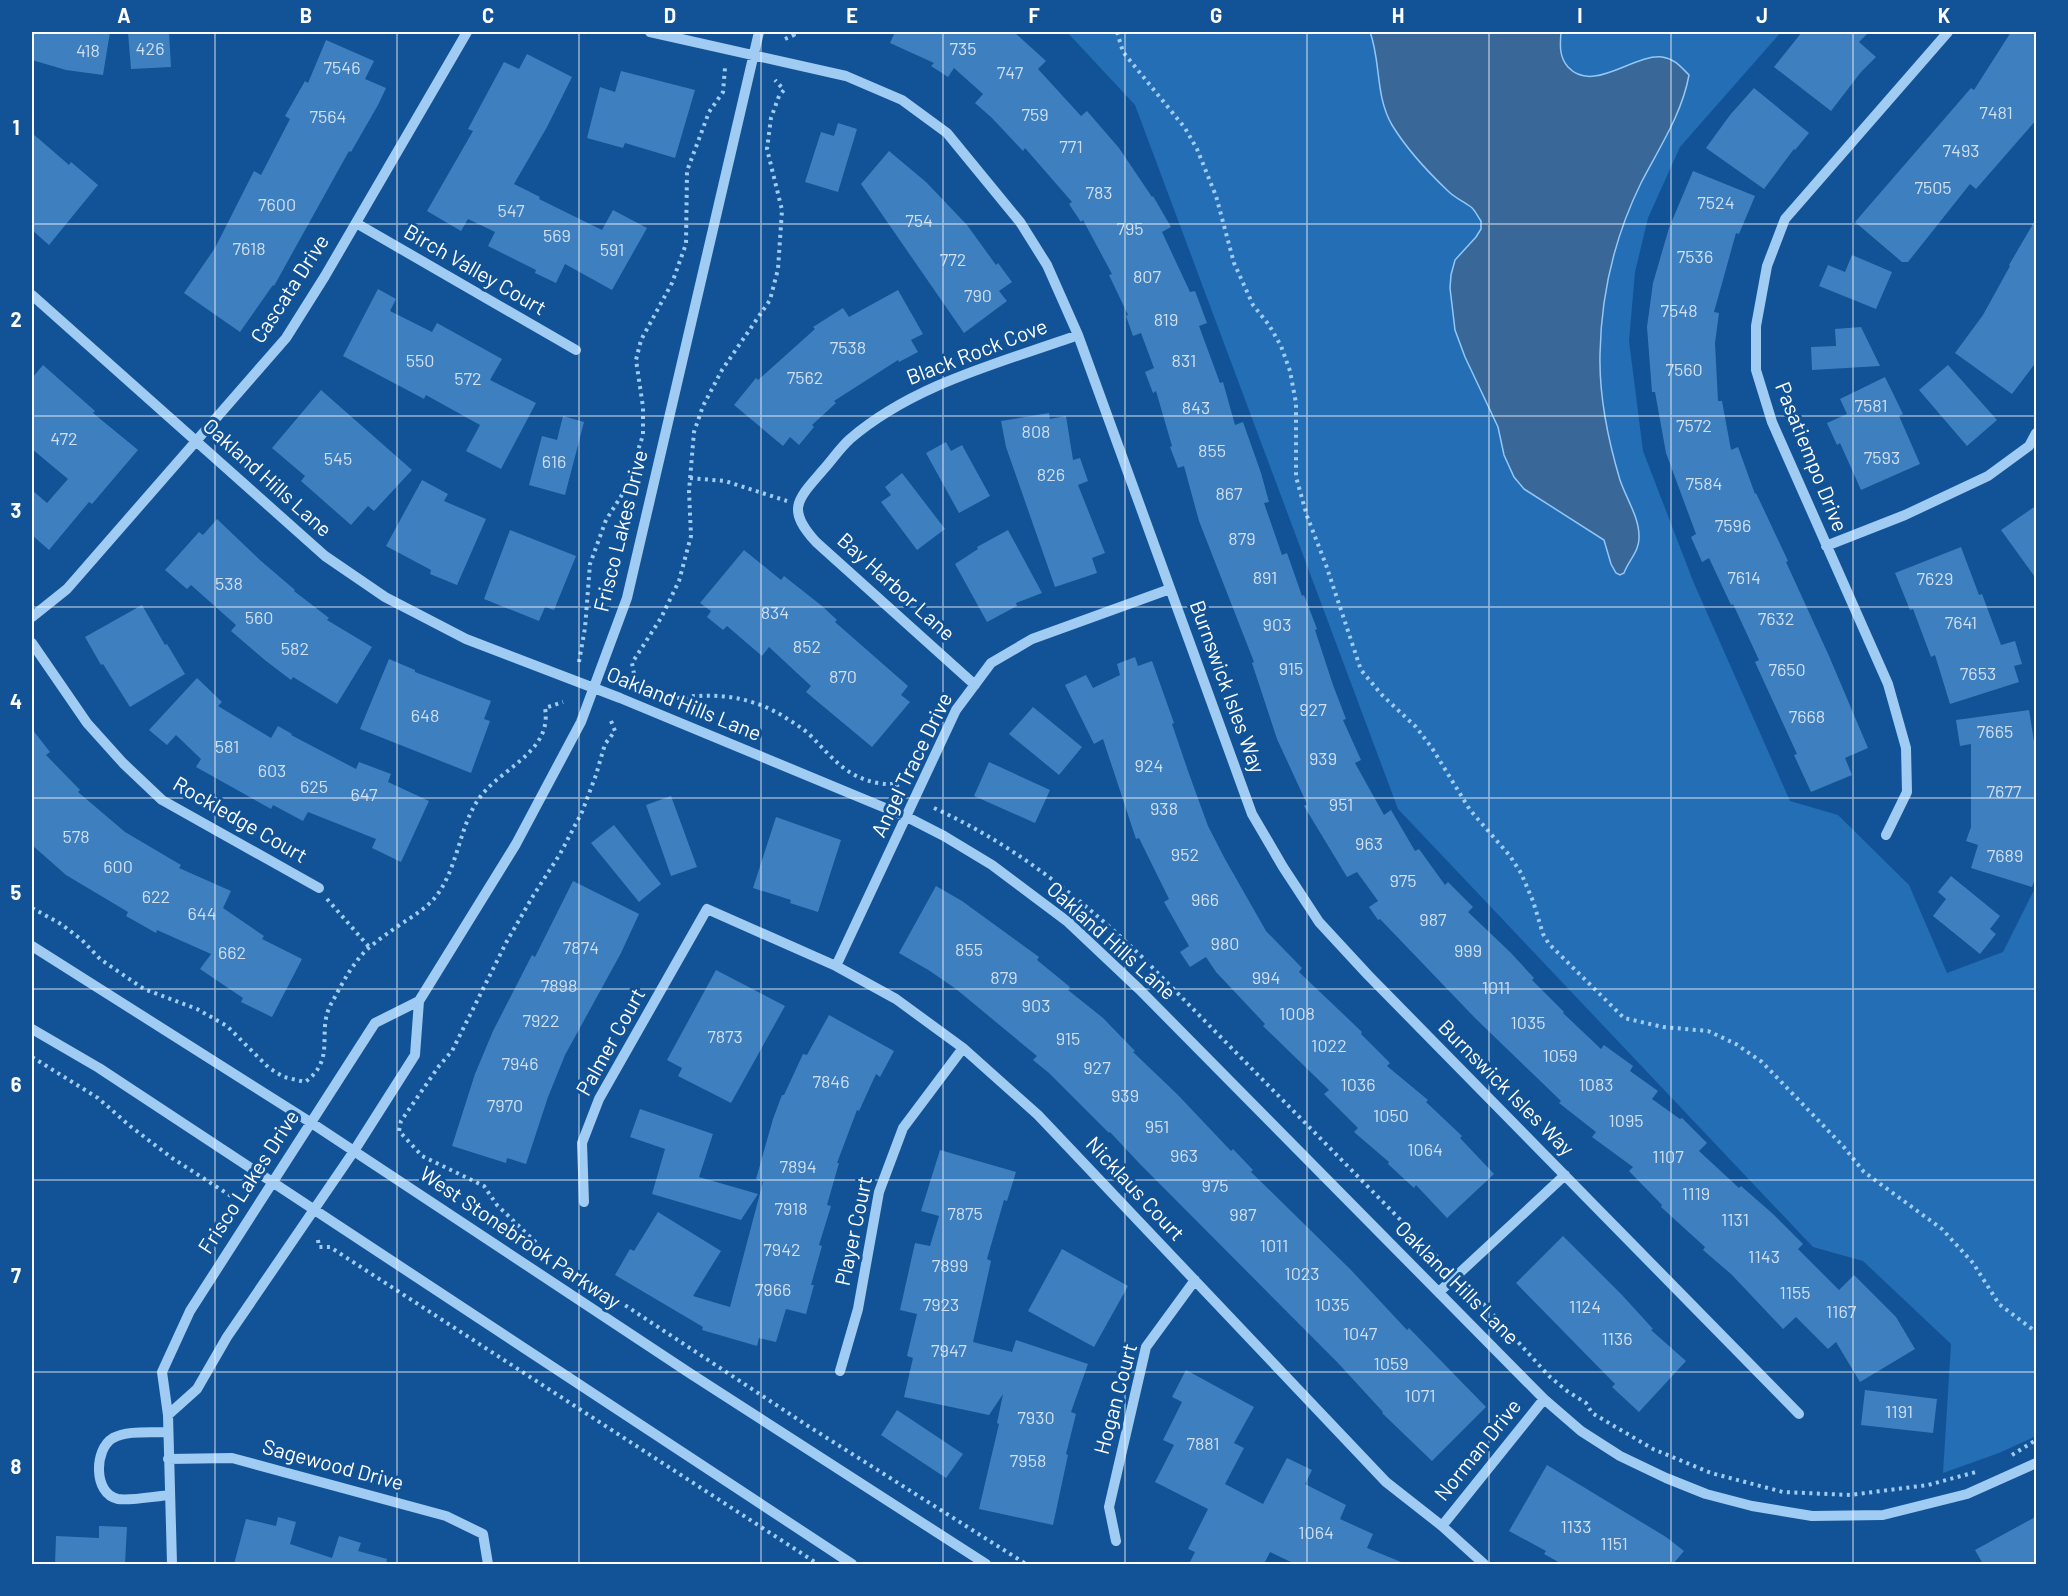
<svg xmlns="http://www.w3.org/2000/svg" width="2068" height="1596" font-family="Barlow,sans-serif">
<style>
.green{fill:#246eb5}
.water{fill:#386798;stroke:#92c7f7;stroke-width:1.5}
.building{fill:#3e7fbf}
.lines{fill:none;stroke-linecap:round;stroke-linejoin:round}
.path{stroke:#a0cbf3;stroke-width:4;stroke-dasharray:3 4.5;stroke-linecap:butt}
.minor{stroke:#a0cbf3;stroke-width:10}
.grid{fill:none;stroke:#fff;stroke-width:1.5;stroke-opacity:0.55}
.labels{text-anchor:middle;stroke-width:6;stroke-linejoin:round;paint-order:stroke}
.number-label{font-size:18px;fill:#cfdfef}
.street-label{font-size:21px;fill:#fff;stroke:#115396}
.neatline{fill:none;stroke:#fff;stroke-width:2}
.grid-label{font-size:20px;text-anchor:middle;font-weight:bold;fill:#fff}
</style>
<rect width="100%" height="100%" fill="#115396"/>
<path class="green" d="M1067,32H1781L1680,147L1648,218L1635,272L1629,341L1643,451L1693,581L1790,801L1838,815L1909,885L1947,973L2003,952L2036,886V1436L1999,1453L1943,1473L1951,1344L1863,1261L1813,1247L1398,809L1135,105Z"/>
<path class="water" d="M1370,32H1561C1560,45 1559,57 1568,67C1593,94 1633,54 1662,57C1675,59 1680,66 1689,75C1682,114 1659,148 1641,183C1615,236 1601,295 1600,354C1599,397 1608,440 1620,480C1626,498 1639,517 1639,536C1640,551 1628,561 1624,573L1620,575L1616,573L1611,564L1604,540L1524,489L1514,477L1504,455L1498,427L1465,357L1455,330L1450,288L1451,275L1455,260L1476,237L1481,229V221C1478,217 1475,210 1471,207C1463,201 1455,198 1448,191C1428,172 1406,148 1392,125C1375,96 1381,61 1370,32Z"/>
<path class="building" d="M32,32H110L103,75L66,70L32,60Z
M128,32H169L171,67L131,69Z
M895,32H1014L1046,61L1038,69L1081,116L1087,111L1119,148L1152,197L1153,196L1171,227L1162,232L1190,292L1195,291L1207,323L1199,326L1220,383L1223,382L1235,425L1243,422L1261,473L1269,502L1264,503L1282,555L1287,553L1302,596L1304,595L1317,629L1315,630L1333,685L1346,719L1343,720L1361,760L1355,763L1384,815L1391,810L1415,851L1419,849L1445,885L1448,882L1473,907L1468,912L1510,952L1534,978L1532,980L1564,1012L1563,1013L1601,1049L1604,1045L1633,1066L1630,1071L1658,1091L1652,1099L1680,1119L1682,1118L1707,1143L1699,1151L1739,1188L1741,1186L1773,1214L1803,1244L1798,1249L1839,1290L1854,1275L1896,1317L1915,1349L1860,1382L1836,1342L1828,1349L1796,1317L1783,1329L1731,1274L1703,1250L1705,1247L1661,1207L1662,1205L1629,1171L1633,1167L1592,1137L1596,1132L1559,1103L1561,1101L1475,1018L1380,919L1378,920L1369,907L1378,901L1357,872L1347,877L1304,806L1307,804L1277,739L1252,663L1254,662L1199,521L1184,466L1178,468L1170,447L1172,446L1156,391L1153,393L1145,372L1154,368L1141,333L1133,336L1126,316L1128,315L1109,275L1112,274L1083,220L1081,222L1069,204L1072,202L1025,148L1023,151L992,118L975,103L983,94L954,68L948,77L931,66L934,63L890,43Z
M1802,32H1869L1859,42L1876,57L1861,72L1831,111L1774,67Z
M2011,32H2037V119L1976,189L1970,184L1908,262H1902L1855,222L1971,88L1974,90Z
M326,40L374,61L365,79L386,88L378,105L351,152L349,151L274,286L273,285L240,332L184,293L215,248L254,171L261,175L290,119L285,116L305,81L308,83Z
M527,54L572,77L547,127L514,184L540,197L539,199L602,230L613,210L647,228L612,290L565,264L556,283L535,273L536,270L488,246L495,232L468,219L461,231L427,211L473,131L468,129L504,62L519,69Z
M621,71L695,90L675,158L625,143L623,148L587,138L600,87L615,92Z
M1754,88L1809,133L1795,150L1794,149L1764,189L1706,148L1730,115Z
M838,123L857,129L838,192L805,182L821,132L834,136Z
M32,133L69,165L71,162L98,185L49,245L32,230Z
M889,151L926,182L967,225L996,265L998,263L1012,282L999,291L1007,301L964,333L861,184Z
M1693,171L1755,196L1739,234L1736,233L1714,312L1719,313L1715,343L1718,401H1722L1731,450L1738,447L1755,494L1756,493L1788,561L1786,562L1829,656L1868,748L1845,758L1852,775L1811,792L1794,755L1797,754L1755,662L1759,660L1733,604L1731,605L1709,558L1702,562L1691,537L1696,534L1666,453L1655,392H1652L1647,327L1653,283L1669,228Z
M2037,217V361L2012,394L1955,353L1983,315L2010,266L2009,265Z
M1852,255L1892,272L1876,309L1819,286L1828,265L1845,272Z
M378,289L396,299L390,311L432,332L437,323L502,359L490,380L536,403L501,469L466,451L480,425L426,395L424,399L343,356Z
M898,290L923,334L911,340L918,352L899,362L898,360L834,401L836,403L812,425L814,427L799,445L790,437L783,446L734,405L756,378L758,380L815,329L813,327L843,308L849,317Z
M1861,327L1880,366L1812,370L1811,347L1836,346L1835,329Z
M43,365L95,411L93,413L138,450L92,504L89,502L49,550L32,535V490L47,503L68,479L32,449V378Z
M1948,365L1997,420L1967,446L1919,390Z
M1885,377L1903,414L1899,416L1920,464L1861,490L1840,443L1837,445L1827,423L1847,414L1840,399Z
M321,390L412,470L374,511L368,506L351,525L301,481L305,476L272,448Z
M1049,413L1050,419L1066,416L1073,460L1080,458L1088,481L1078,485L1105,553L1092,558L1097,573L1055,587L1006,447L1001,421Z
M563,416L584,422L565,495L529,485L542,436L557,440Z
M946,442L951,451L962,445L990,496L959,513L926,453Z
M902,473L945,529L917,550L881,502L891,495L885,487Z
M422,480L448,494L444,501L486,519L457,585L430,574L431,570L386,546Z
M2037,505V580L2001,530Z
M217,519L261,561L295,590L294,591L329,618L327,620L372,647L337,704L293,677L291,680L266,661L231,631L236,625L191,585L187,589L165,570L199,532L203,535Z
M510,530L576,556L554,610L545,607L539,621L484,599Z
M1008,530L1042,593L1016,603L1017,606L987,622L955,564L978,549L977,547Z
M1961,547L1979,595L1982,594L2001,645L2015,641L2022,664L2014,666L2019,682L1950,704L1935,655L1931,657L1913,609L1910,610L1895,573Z
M744,550L781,580L784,576L822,606L837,620L835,622L908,686L901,695L910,702L872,747L806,692L811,686L769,647L762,656L727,626L723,630L707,617L711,611L700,603Z
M142,605L165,645L167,644L185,674L130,707L103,664L101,665L85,637Z
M1135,657L1138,666L1152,661L1174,723L1172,724L1188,771L1208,826L1225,859L1266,931L1302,968L1299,972L1362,1032L1361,1034L1390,1063L1387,1066L1428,1100L1426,1102L1462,1136L1460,1138L1494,1174L1447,1218L1416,1185L1414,1188L1388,1164L1389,1162L1354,1132L1358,1128L1324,1094L1329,1090L1263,1026L1265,1024L1216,972L1206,957L1190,967L1180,952L1189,946L1164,902L1169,899L1139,838L1136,839L1103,739L1094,744L1065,685L1086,675L1093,688L1120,675L1117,664Z
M389,659L415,670V672L491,701L484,719L490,721L471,773L360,729Z
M197,678L222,702L218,706L271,738L278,726L292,734L291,735L356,769L359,762L391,774L388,782L429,801L401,862L372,848L376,839L308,812L303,821L273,805L271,809L196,767L201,759L176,735L167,745L149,730Z
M1033,707L1082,747L1059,775L1009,734Z
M2029,710L2037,760V874L2032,887L1971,868L1978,845L1966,841L1971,827V744L1960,746L1956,720Z
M32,729L50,752L46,755L80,790L78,792L125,832L181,865L179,868L231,891L223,908L264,936L262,939L302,959L272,1017L241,1002L243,998L200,969L211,954L157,930L156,933L126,916L128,912L66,875L32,845Z
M989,762L1050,790L1035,823L974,796Z
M671,796L697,867L671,876L646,805Z
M776,817L841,840L818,912L790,903L791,900L753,888Z
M614,825L661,884L639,902L591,843Z
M1951,876L2000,916L1990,929L1996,934L1980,954L1933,916L1946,899L1938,892Z
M573,881L639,914L621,953L565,1055L548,1097L526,1164L507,1158L506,1163L452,1146L475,1074L493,1031L532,955L535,957Z
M936,886L962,901L1039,957L1037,960L1070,987L1068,990L1103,1018L1135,1051L1133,1052L1177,1094L1231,1151L1233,1149L1253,1170L1251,1172L1351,1270L1407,1330L1409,1328L1486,1407L1432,1461L1382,1413L1383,1412L1338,1363L1139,1163L1110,1132L1109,1133L1049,1073L1033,1060L1037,1056L956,989L930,971L899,953Z
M716,970L785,1006L731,1103L678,1076L682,1068L667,1060Z
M829,1015L894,1051L880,1077L876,1074L859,1111L857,1110L837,1163H839L827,1205L831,1206L819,1245L822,1246L811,1285H814L806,1314L786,1309L776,1342L759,1338L757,1346L702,1330L703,1327L615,1275L630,1249L634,1251L658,1212L721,1251L693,1296L730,1307L763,1182L756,1179L773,1119L782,1095H784L803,1054L807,1055Z
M640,1109L713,1134L699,1177L758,1194L741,1220L652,1194L665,1149L630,1137Z
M940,1150L1016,1172L1007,1201L1004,1200L987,1259L991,1261L973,1342L1012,1352L1016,1340L1088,1364L1071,1412L1076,1414L1066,1454L1068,1455L1053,1525L979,1509L999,1424L997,1423L1003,1394L989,1415L904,1397L913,1358L907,1356L917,1314L900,1310L915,1243L930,1246L939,1216L921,1211Z
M1563,1236L1622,1295L1653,1329L1651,1330L1686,1361L1639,1412L1612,1387L1615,1384L1516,1283Z
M1062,1249L1128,1286L1094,1347L1028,1311Z
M1186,1370L1254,1407L1234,1443L1244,1448L1225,1484L1263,1504L1287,1458L1312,1470L1305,1484L1346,1505L1340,1519L1373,1534L1367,1548L1406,1564H1295L1270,1552L1264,1564H1189L1195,1552L1188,1549L1208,1509L1155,1482L1174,1445L1163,1440L1182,1402L1172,1397Z
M1865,1390L1937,1399L1933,1433L1861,1425Z
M897,1410L963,1454L946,1478L881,1435Z
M1547,1465L1666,1537L1684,1551L1673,1564H1562L1544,1554L1546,1551L1509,1531Z
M2037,1516V1564H1983L1975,1550Z
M278,1517L296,1522L290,1544L332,1558L339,1536L361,1543L358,1551L387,1559L386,1564H234L246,1519L276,1526Z
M99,1526L127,1527L125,1564H55L56,1536L99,1538Z"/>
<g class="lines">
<path class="path" d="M1117,32L1123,52L1185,128L1197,149L1216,196L1234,263L1253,305L1269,325L1281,346L1290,371L1296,403V477L1307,516L1326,565L1361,670L1382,695L1416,727L1432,748L1470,810L1510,856L1521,873L1533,901L1543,934L1549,944L1624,1018L1663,1027L1708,1031L1736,1044L1762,1062L1843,1146L1864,1172L1942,1229L1973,1263L1999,1304L2036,1332
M785,39L794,35V32
M690,478L725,481L787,501
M579,662L585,628L590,564L606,520L625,490L643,435V407L636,360L641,340L672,283L686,244L687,171L709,112L723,92L725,68
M635,679L639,684L652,693
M626,682L635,679L632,663L661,618L679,581L691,536L689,491L694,432L703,406L722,370L770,300L778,269L782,210L767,149L771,118L779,96L784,90L775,80
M662,697C674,700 686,696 698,696C729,694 760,701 786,718C794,723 802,728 809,734C831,756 845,777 878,783C885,784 890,785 896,783L900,792
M611,721L615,731L605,744L596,775L582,812L560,854L533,896L507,941L452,1051L439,1066L401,1121L399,1131L422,1156L484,1186L497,1205L549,1255L808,1426L1026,1564
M934,808C1013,844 1078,896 1141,956L1439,1259
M327,899L370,948
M32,908L61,924L82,940L100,959L144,989L197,1009L227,1026L269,1068L284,1077L305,1082C337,1059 316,1032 331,1004C339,990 347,973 357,961C365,949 380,939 391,931C407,919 425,911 437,895C457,868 459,831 476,803C496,769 553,754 545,708L563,702
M32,1057L98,1098L130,1126L172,1158L234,1198
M318,1240L319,1247H330L818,1564
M1478,1298L1549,1376L1567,1391L1586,1403L1592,1413L1653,1449L1711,1473L1783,1492L1850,1495L1928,1485L1976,1472
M2012,1455L2036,1440"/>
<path class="minor" d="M650,32L846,76L902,100L947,133L1020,222L1047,265L1078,335L1252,814L1283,867L1319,922L1368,975L1799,1414
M356,223L576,350
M32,295L325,556L385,597L466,639L620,698L907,817L944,836L992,865L1068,922L1139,989L1544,1399L1581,1431L1620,1456L1666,1478L1706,1494L1752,1506L1812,1516L1883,1515L1967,1494L2036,1463
M1826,546L1905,515L1988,476L2029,446L2036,433
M32,617L67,589L286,338L325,276L467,32
M32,643L87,723L123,763L162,800L319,888
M975,685L816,542C786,509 797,500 823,470C832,460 840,448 850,439C914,384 1000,363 1078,335
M1886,835L1907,792L1906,748L1888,684L1772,422L1756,370V326L1767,266L1785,219L1948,32
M32,946L310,1122L691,1374L986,1564
M836,966L956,710L991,663L1032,639L1170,589
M32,1029L99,1068L852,1564
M584,1202L582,1143L599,1099L707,909L836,966L896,999L963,1048L1038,1115L1386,1482L1442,1526L1484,1564
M1439,1292L1565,1175
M840,1371L858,1309L879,1192L903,1128L963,1048
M168,1415L197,1389L227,1337L354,1151L415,1055L419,1001L516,844L581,722L627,598L759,32
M168,1432C151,1433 128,1430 113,1438C94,1449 93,1494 118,1499C130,1501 156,1496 170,1495
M168,1459L232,1458L446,1516L483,1534L488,1564
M1442,1526L1544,1399
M1116,1541L1109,1507L1146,1347L1195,1280
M172,1564L168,1415L162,1372L190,1311L375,1023L419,1001"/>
</g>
<path class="grid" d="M215,32V1564M397,32V1564M579,32V1564M761,32V1564M943,32V1564M1125,32V1564M1307,32V1564M1489,32V1564M1671,32V1564M1853,32V1564M32,224H2036M32,416H2036M32,607H2036M32,798H2036M32,989H2036M32,1180H2036M32,1372H2036"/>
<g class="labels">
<g class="number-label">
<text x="150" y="55">426</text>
<text x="963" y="55">735</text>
<text x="88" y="57">418</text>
<text x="342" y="74">7546</text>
<text x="1010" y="79">747</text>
<text x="1996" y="119">7481</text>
<text x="1035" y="121">759</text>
<text x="328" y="123">7564</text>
<text x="1071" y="153">771</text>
<text x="1961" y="157">7493</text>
<text x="1933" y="194">7505</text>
<text x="1099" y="199">783</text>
<text x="1716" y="209">7524</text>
<text x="277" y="211">7600</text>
<text x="511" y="217">547</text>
<text x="919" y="227">754</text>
<text x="1130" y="235">795</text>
<text x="557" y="242">569</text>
<text x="249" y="255">7618</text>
<text x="612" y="256">591</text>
<text x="1695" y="263">7536</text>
<text x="953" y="266">772</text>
<text x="1147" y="283">807</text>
<text x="978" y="302">790</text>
<text x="1679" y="317">7548</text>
<text x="1166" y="326">819</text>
<text x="848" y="354">7538</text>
<text x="420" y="367">550</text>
<text x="1184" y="367">831</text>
<text x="1684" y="376">7560</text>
<text x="805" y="384">7562</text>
<text x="468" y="385">572</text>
<text x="1871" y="412">7581</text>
<text x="1196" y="414">843</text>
<text x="1694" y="432">7572</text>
<text x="1036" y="438">808</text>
<text x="64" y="445">472</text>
<text x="1212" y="457">855</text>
<text x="1882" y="464">7593</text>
<text x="338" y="465">545</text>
<text x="554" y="468">616</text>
<text x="1051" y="481">826</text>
<text x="1704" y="490">7584</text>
<text x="1229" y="500">867</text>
<text x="1733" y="532">7596</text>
<text x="1242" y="545">879</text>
<text x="1265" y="584">891</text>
<text x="1744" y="584">7614</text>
<text x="1935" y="585">7629</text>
<text x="229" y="590">538</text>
<text x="775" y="619">834</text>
<text x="259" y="624">560</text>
<text x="1776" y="625">7632</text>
<text x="1961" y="629">7641</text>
<text x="1277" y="631">903</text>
<text x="807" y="653">852</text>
<text x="295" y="655">582</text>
<text x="1291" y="675">915</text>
<text x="1787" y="676">7650</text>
<text x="1978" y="680">7653</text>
<text x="843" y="683">870</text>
<text x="1313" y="716">927</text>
<text x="425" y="722">648</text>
<text x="1807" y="723">7668</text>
<text x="1995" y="738">7665</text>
<text x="227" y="753">581</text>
<text x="1323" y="765">939</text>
<text x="1149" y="772">924</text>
<text x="272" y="777">603</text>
<text x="314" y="793">625</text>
<text x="2004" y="798">7677</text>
<text x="364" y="801">647</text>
<text x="1341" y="811">951</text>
<text x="1164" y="815">938</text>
<text x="76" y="843">578</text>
<text x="1369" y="850">963</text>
<text x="1185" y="861">952</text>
<text x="2005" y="862">7689</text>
<text x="118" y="873">600</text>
<text x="1403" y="887">975</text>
<text x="156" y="903">622</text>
<text x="1205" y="906">966</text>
<text x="202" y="920">644</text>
<text x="1433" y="926">987</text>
<text x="1225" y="950">980</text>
<text x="581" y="954">7874</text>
<text x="969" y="956">855</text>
<text x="1468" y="957">999</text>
<text x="232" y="959">662</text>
<text x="1004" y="984">879</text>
<text x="1266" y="984">994</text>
<text x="559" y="992">7898</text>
<text x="1496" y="994">1011</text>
<text x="1036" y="1012">903</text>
<text x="1297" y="1020">1008</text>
<text x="541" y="1027">7922</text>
<text x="1528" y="1029">1035</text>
<text x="725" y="1043">7873</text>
<text x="1068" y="1045">915</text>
<text x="1329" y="1052">1022</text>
<text x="1560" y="1062">1059</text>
<text x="520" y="1070">7946</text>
<text x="1097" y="1074">927</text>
<text x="831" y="1088">7846</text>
<text x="1358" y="1091">1036</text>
<text x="1596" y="1091">1083</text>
<text x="1125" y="1102">939</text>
<text x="505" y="1112">7970</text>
<text x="1391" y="1122">1050</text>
<text x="1626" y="1127">1095</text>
<text x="1157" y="1133">951</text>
<text x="1425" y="1156">1064</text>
<text x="1184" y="1162">963</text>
<text x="1668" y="1163">1107</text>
<text x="798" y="1173">7894</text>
<text x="1215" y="1192">975</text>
<text x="1696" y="1200">1119</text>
<text x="791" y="1215">7918</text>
<text x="965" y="1220">7875</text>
<text x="1243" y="1221">987</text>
<text x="1735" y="1226">1131</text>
<text x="1274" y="1252">1011</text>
<text x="782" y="1256">7942</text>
<text x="1764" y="1263">1143</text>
<text x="950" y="1272">7899</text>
<text x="1302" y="1280">1023</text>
<text x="773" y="1296">7966</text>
<text x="1795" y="1299">1155</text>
<text x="941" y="1311">7923</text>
<text x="1332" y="1311">1035</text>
<text x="1585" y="1313">1124</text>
<text x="1841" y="1318">1167</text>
<text x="1360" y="1340">1047</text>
<text x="1617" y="1345">1136</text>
<text x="949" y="1357">7947</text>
<text x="1391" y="1370">1059</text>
<text x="1420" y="1402">1071</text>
<text x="1899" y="1418">1191</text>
<text x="1036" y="1424">7930</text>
<text x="1203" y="1450">7881</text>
<text x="1028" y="1467">7958</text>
<text x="1576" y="1533">1133</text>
<text x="1316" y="1539">1064</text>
<text x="1614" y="1550">1151</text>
</g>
<g class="street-label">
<text transform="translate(475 270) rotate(30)" y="7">Birch Valley Court</text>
<text transform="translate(290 289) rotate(-57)" y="7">Cascata Drive</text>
<text transform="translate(977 352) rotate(-21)" y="7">Black Rock Cove</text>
<text transform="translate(1811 457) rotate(68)" y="7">Pasatiempo Drive</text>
<text transform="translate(267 478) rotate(42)" y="7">Oakland Hills Lane</text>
<text transform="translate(621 531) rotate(-76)" y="7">Frisco Lakes Drive</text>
<text transform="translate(896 587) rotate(42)" y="7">Bay Harbor Lane</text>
<text transform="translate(1227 687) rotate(70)" y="7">Burnswick Isles Way</text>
<text transform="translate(684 704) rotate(22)" y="7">Oakland Hills Lane</text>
<text transform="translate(912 765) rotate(-64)" y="7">Angel Trace Drive</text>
<text transform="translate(240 820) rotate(30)" y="7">Rockledge Court</text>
<text transform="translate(1111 941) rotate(42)" y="7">Oakland Hills Lane</text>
<text transform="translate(611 1042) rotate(-61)" y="7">Palmer Court</text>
<text transform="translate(1506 1088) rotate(45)" y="7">Burnswick Isles Way</text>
<text transform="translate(249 1182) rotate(-57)" y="7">Frisco Lakes Drive</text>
<text transform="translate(1135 1189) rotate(47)" y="7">Nicklaus Court</text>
<text transform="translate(854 1231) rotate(-78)" y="7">Player Court</text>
<text transform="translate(520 1238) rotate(34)" y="7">West Stonebrook Parkway</text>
<text transform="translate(1457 1283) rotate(45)" y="7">Oakland Hills Lane</text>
<text transform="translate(1116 1399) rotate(-75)" y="7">Hogan Court</text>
<text transform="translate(1478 1450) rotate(-51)" y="7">Norman Drive</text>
<text transform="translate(333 1465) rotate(15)" y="7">Sagewood Drive</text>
</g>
</g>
<rect width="2068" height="1596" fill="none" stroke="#115396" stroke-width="66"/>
<rect x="33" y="33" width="2002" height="1530" class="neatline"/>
<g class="grid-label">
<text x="124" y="23">A</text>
<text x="306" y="23">B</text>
<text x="488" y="23">C</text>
<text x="670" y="23">D</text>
<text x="852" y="23">E</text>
<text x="1034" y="23">F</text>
<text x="1216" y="23">G</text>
<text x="1398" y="23">H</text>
<text x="1580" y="23">I</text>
<text x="1762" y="23">J</text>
<text x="1944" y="23">K</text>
<text x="16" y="135">1</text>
<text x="16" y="327">2</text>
<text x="16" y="518">3</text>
<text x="16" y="709">4</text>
<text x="16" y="900">5</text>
<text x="16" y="1092">6</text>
<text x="16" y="1283">7</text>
<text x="16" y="1474">8</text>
</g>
</svg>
